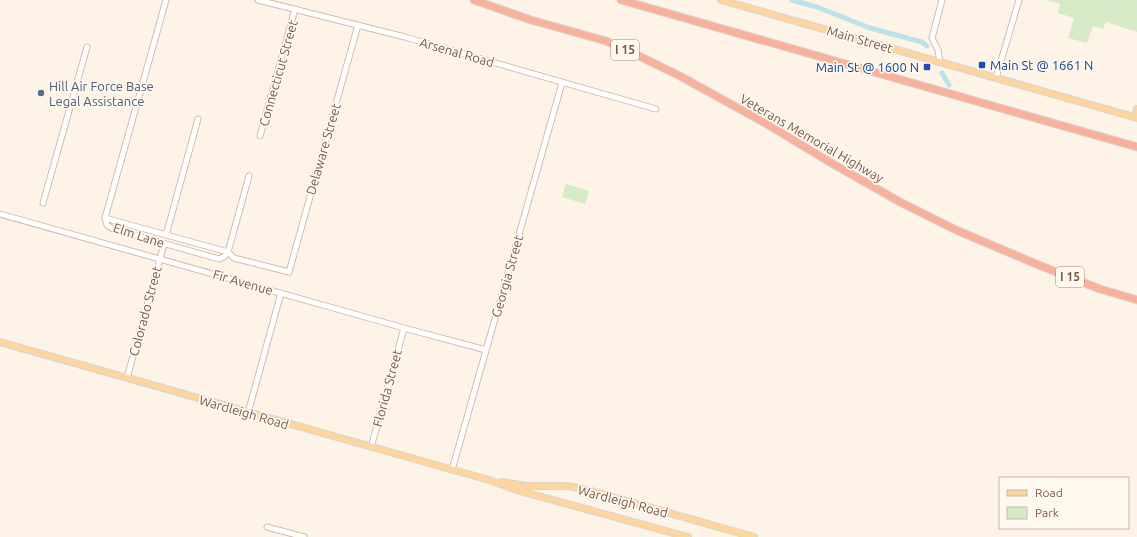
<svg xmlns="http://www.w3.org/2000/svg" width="1137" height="537" font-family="Ubuntu,sans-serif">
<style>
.green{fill:#d6ebc5}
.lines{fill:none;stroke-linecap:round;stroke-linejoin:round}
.canal{stroke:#bbe3e7;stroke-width:5}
.minor-casing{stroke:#d2bdaf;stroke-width:7}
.major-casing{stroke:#dcd4d0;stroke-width:8}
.highway-casing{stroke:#dcd4d0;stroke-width:9}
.minor{stroke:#fff;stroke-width:5}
.major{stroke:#fcd59f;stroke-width:6}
.highway{stroke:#f8b19d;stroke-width:7}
.transit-dot{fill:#1a4fb4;stroke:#fff8ee;stroke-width:1.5}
.service-dot{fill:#5c6f8a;stroke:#fff8ee;stroke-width:1.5}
.labels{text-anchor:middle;stroke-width:3.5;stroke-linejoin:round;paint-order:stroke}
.shield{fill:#fff8ee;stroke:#a0897b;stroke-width:1}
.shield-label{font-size:12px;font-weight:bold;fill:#78594a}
.street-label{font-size:13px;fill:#78594a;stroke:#fff8ee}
.transit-label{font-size:13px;fill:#164399;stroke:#fff8ee;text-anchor:start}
.service-label{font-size:13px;fill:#4e5e75;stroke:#fff8ee;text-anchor:start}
</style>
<rect width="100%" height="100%" fill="#fdf4e7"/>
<path class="green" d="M1045,0H1137V32L1106,22L1103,29L1093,26L1087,43L1068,38L1074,18L1058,13L1060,4Z
M566,184L589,191L585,204L562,197Z"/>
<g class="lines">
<path class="canal" d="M792,0L817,7L870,28L922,42L927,46
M942,73L949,85"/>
<g class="minor-casing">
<path id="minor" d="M258,0L405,37L656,109
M940,62L938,50L932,38L942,0
M996,78L1019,0
M260,136L295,9
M43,203L87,47
M0,214L404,328L486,350
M105,218L228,252L234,258L289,272L358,25
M105,218L166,0
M105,218L107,225L113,229L219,259L225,256L228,252L249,176
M166,235L198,119
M127,378L164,244
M248,413L281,293
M371,447L404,328
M452,470L562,83
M267,527L304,537"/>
</g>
<g class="major-casing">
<path id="major" d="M721,0L1137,118
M1135,117L1137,109
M0,342L489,480L520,491L688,537
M502,482L526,486H565L581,488L754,537"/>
</g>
<g class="highway-casing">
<path id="highway" d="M474,0L531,20L606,41L639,56L680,76L765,123L828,161L900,202L956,230L1041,266L1100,289L1137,300
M621,0L1137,147"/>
</g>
<use href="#minor" class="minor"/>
<use href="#major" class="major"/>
<use href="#highway" class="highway"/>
</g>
<g class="transit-dot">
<rect x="978" y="61" width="8" height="8" rx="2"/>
<rect x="923" y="63" width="8" height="8" rx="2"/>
</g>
<circle class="service-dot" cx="41" cy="93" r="4"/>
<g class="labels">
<g class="shield">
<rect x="611" y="40" width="28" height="20" rx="3"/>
<rect x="1056" y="267" width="28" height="20" rx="3"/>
</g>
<g class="shield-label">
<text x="625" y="54">I 15</text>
<text x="1070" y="281">I 15</text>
</g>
<g class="street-label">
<text transform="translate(860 39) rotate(16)" y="5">Main Street</text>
<text transform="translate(457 52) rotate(16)" y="5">Arsenal Road</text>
<text transform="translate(278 73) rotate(-74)" y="5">Connecticut Street</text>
<text transform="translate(812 138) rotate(30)" y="5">Veterans Memorial Highway</text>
<text transform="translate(323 149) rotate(-74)" y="5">Delaware Street</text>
<text transform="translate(139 235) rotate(18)" y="5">Elm Lane</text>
<text transform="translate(507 276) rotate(-74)" y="5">Georgia Street</text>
<text transform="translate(243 282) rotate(16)" y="5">Fir Avenue</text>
<text transform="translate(145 311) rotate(-75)" y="5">Colorado Street</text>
<text transform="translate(387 388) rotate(-75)" y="5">Florida Street</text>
<text transform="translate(244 412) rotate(16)" y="5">Wardleigh Road</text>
<text transform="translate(623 501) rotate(15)" y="5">Wardleigh Road</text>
</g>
<g class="transit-label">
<text x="990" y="70">Main St @ 1661 N</text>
<text x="919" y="72" text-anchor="end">Main St @ 1600 N</text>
</g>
<g class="service-label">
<text x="49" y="91">Hill Air Force Base<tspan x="49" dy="15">Legal Assistance</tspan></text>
</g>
</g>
<rect x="999" y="477" width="130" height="52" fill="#fff8ee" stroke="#c9b8ac"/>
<rect x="1007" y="490" width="20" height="6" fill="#fcd59f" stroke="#c9b8ac"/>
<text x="1035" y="497" font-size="12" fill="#78594a">Road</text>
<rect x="1007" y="507" width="20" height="12" fill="#d6ebc5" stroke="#c9b8ac"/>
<text x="1035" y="517" font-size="12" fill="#78594a">Park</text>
</svg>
